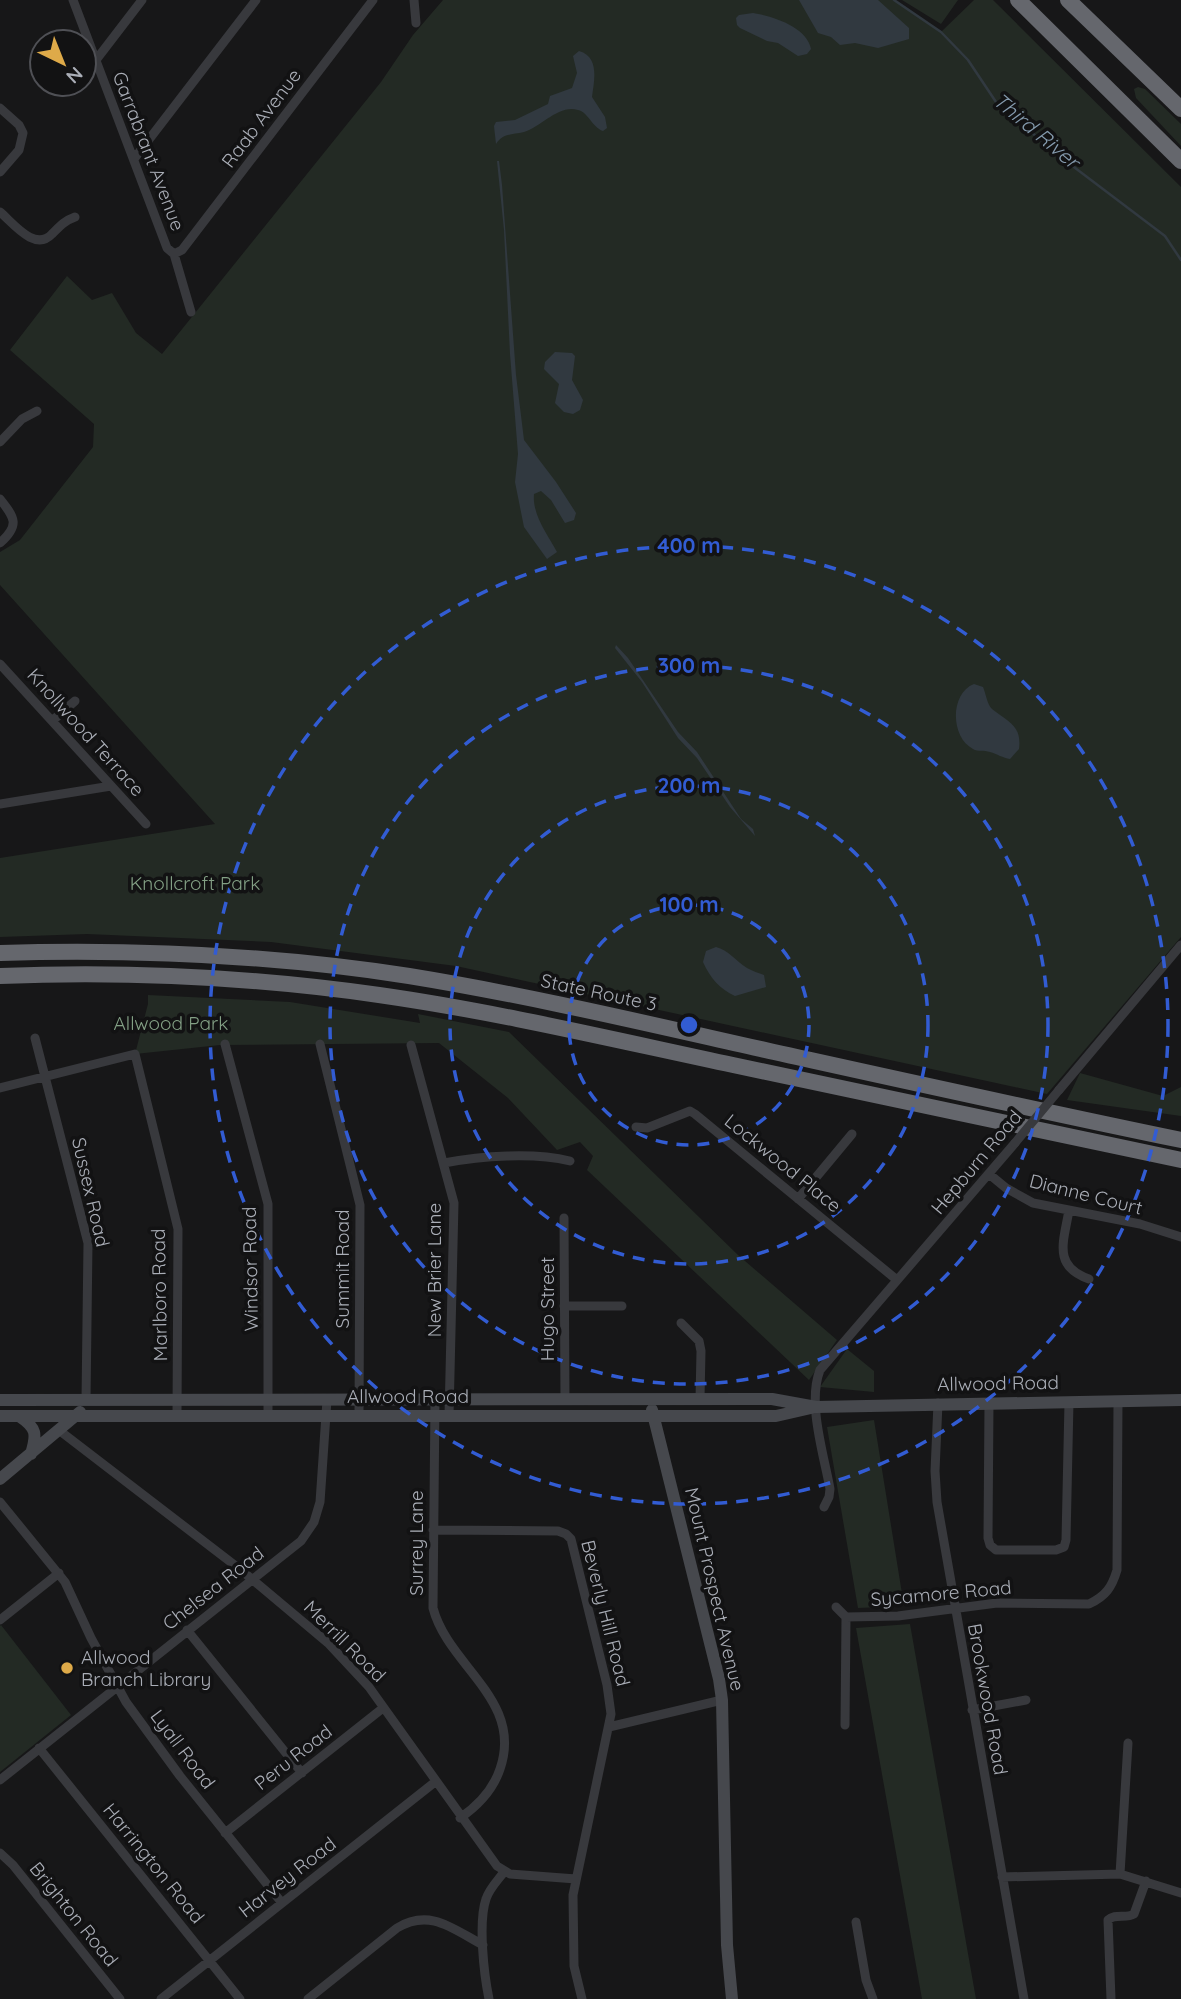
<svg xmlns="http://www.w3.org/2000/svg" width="1181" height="1999" font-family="Quicksand,sans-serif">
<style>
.green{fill:#232a24}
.water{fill:#313940}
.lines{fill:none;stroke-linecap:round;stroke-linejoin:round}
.stream{stroke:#313940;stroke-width:2.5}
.street{stroke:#38393d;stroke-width:9}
.secondary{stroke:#46484d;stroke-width:12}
.highway{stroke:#65676d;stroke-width:16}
.street-bridge{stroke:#38393d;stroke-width:9}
.ring{fill:none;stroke:#325cd3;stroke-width:3.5;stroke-dasharray:12 9}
.poi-dot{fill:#deaa49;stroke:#121213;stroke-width:2.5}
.labels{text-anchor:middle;stroke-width:7;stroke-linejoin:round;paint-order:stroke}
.street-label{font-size:19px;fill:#aaaeb7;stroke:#121213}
.park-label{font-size:19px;fill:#83a085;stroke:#121213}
.poi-label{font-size:19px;fill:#aaaeb7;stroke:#121213;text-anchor:start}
.water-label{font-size:21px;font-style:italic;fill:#859bae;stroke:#121213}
.centre{fill:#325cd3;stroke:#121213;stroke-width:3.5}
.ring-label{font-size:21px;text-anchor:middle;font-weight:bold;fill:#325cd3;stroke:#121213;stroke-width:7;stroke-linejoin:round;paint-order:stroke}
</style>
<rect width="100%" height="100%" fill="#171718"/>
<path class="green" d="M443,0H894L941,32L974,0H993L1181,187V937L1047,1094L456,966L271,942L87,934L0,937V858L215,824L0,585V552L20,540L93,447L94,424L10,350L67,276L92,300L112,293L136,333L162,354L381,82L413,35Z
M902,0H958L941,24Z
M1138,87L1145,89L1181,124V146L1136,98L1134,89Z
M148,995L290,1002L420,1023L418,1014L509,1032L738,1255L837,1340L809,1380L587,1170L593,1156L580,1142L557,1150L508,1098L439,1043L220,1045L135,1054L148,1004Z
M1080,1073L1163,1096L1181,1087V1116L1067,1100Z
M847,1349L874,1371V1392L820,1387Z
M874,1420L904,1606L858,1608L827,1427Z
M910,1624L976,1999H922L856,1628Z
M1,1625L71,1715L0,1772V1626Z"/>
<path class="water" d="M799,0H878L909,28V39L878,48L855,43L840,45L831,37L818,33Z
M753,13C772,16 807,27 811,49L807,54L798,56L778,43L767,41L740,28L737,25L736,18L739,15Z
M579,51C600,57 594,81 592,97L605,117L607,128L603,131C592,127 588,112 578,110C559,104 541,127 524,132C511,135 503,133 496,144L494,126L496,122L515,120L548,104L550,96L572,88L577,73L573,56Z
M497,161H499L502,185L516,375L524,440L556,482L576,513L574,520L565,523L551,500L541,491L534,494C532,515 548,535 557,552L547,559L524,527L515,482L518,454L510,354L504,230Z
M555,352L572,353L575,356L572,380L583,400L580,410L573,414L564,412L555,403L559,384L544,369L545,362Z
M616,645L628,658L678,732L697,752L741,819L753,829L755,836L730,807L697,758L678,738L642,682L615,648Z
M974,684L983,687C986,694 987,704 992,709C1008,722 1022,725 1019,749L1010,759C1003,758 997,754 990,752C984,750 978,752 973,749C950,737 950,693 974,684Z
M716,947C728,950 736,961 747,968C752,971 759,973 764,975L766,987L735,996C720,989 710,978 703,962L706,951Z"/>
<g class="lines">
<path class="stream" d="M894,0L941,32L968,60L996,102L1058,155L1165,236L1181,260"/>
<path class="street" d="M73,0L167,248L174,254L191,312
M414,0L416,23
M96,60L142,0
M0,108L19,125L23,133L19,150L0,172
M134,159L256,0
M0,212C14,224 35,252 52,234C60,226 64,221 75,217
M174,254L182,250L373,0
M0,442L22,419L37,411
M0,499C15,518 20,525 0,543
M0,664L146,824
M52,721L75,701
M0,804L111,786
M35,1038L88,1243L86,1400
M225,1044L268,1204V1416
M320,1044L360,1205L359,1416
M411,1045L454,1203L449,1416
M0,1088L135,1054L178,1229L177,1415
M1059,1090L1181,945
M636,1127L647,1128L690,1111L695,1114L897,1280
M444,1163C481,1156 533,1152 570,1161
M989,1174L1006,1188L1033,1203L1140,1224L1181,1237
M798,1199L852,1134
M1069,1210C1064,1241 1052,1266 1089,1279
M564,1218L565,1400
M564,1306H622
M681,1323L699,1341L701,1351L700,1399
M435,1400L433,1608C448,1666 524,1700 500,1769C493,1790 479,1805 460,1818
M938,1403L935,1471L937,1502L1024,1999
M989,1403L988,1538L990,1545L996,1550H1056L1064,1547L1066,1540L1069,1402
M60,1431L241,1570L328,1643L369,1687L497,1866L510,1874L576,1879
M0,1502L65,1582L91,1638L126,1702L180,1776L282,1903
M824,1507L829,1497L830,1489C824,1455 807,1403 820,1370L1015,1143
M433,1530L558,1531L566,1534L571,1539L607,1685L611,1714L573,1895L574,1966L582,1999
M836,1607L846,1617L898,1616L997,1603L1089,1604C1106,1596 1112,1587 1117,1570L1118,1401
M0,1620L59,1573
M187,1630L302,1773
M972,1710L1026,1700
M845,1725L846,1617
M609,1727L722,1700
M39,1748L240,1999
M0,1780L301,1541L314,1522L320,1502L327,1400
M225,1833L383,1708
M0,1853L13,1865L120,1999
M1120,1874L1128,1743
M1002,1877L1120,1874L1181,1893
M856,1922L866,1980L873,1999
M161,1999L435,1782
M308,1999L397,1928C430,1908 453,1929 483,1945
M489,1999C484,1975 478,1922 486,1899C489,1889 498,1880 504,1872
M1111,1999L1108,1920C1115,1913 1126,1919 1134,1914L1146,1881"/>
<path class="secondary" d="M0,1400L772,1399L816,1407L1181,1400
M652,1410L719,1679L722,1700L727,1945L732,1999
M0,1416H776L811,1408
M19,1416C37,1428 37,1434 31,1454
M0,1479L80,1412"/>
<path class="highway" d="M1018,0L1181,161
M1068,0L1181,109
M0,953C137,949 273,955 409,976C532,996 653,1025 774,1052C910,1082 1045,1112 1181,1140
M0,976C127,971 253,977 379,995C498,1012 615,1040 733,1065C882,1097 1032,1128 1181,1160"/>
<path class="street-bridge" d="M1015,1143L1059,1090"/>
</g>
<g class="ring">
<circle cx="689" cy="1025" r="120"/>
<circle cx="689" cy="1025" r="239"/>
<circle cx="689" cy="1025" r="359"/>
<circle cx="689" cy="1025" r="479"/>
</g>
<circle class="poi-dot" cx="67" cy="1668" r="7"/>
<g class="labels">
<g class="street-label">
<text transform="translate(261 118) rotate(-53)" y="7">Raab Avenue</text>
<text transform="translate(149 151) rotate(69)" y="7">Garrabrant Avenue</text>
<text transform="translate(86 732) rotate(48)" y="7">Knollwood Terrace</text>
<text transform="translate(599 992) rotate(12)" y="7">State Route 3</text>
<text transform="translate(976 1162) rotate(-50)" y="7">Hepburn Road</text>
<text transform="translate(783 1163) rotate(39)" y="7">Lockwood Place</text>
<text transform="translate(91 1192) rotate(77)" y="7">Sussex Road</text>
<text transform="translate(1086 1194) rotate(14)" y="7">Dianne Court</text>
<text transform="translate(250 1269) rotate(-91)" y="7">Windsor Road</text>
<text transform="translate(342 1269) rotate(-90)" y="7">Summit Road</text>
<text transform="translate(434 1270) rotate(-90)" y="7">New Brier Lane</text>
<text transform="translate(159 1295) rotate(-91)" y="7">Marlboro Road</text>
<text transform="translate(547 1309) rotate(-90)" y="7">Hugo Street</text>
<text transform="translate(998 1383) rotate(-1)" y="7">Allwood Road</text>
<text x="408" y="1403">Allwood Road</text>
<text transform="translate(416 1543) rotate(-90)" y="7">Surrey Lane</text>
<text transform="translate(213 1588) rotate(-38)" y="7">Chelsea Road</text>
<text transform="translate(715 1589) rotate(77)" y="7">Mount Prospect Avenue</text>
<text transform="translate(941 1593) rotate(-5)" y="7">Sycamore Road</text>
<text transform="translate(606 1613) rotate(76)" y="7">Beverly Hill Road</text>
<text transform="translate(345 1641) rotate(45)" y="7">Merrill Road</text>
<text transform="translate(988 1699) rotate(80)" y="7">Brookwood Road</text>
<text transform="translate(183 1749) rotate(53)" y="7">Lyall Road</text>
<text transform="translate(293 1757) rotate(-38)" y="7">Peru Road</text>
<text transform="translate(154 1863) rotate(51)" y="7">Harrington Road</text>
<text transform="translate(287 1877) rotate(-38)" y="7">Harvey Road</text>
<text transform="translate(74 1914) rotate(51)" y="7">Brighton Road</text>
</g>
<g class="park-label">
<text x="195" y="890">Knollcroft Park</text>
<text x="171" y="1030">Allwood Park</text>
</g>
<g class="poi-label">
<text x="81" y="1664">Allwood<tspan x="81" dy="22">Branch Library</tspan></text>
</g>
<g class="water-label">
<text transform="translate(1036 131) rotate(40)" y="7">Third River</text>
</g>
</g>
<circle cx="689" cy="1025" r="10" class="centre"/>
<g class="ring-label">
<text x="689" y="553">400 m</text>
<text x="689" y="673">300 m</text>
<text x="689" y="793">200 m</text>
<text x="689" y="912">100 m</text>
</g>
<g transform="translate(63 63) rotate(137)"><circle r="33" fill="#121213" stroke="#4f5055" stroke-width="2"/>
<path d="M0-5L12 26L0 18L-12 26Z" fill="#deaa49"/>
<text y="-10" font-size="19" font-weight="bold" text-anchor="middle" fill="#aaaeb7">N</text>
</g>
</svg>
